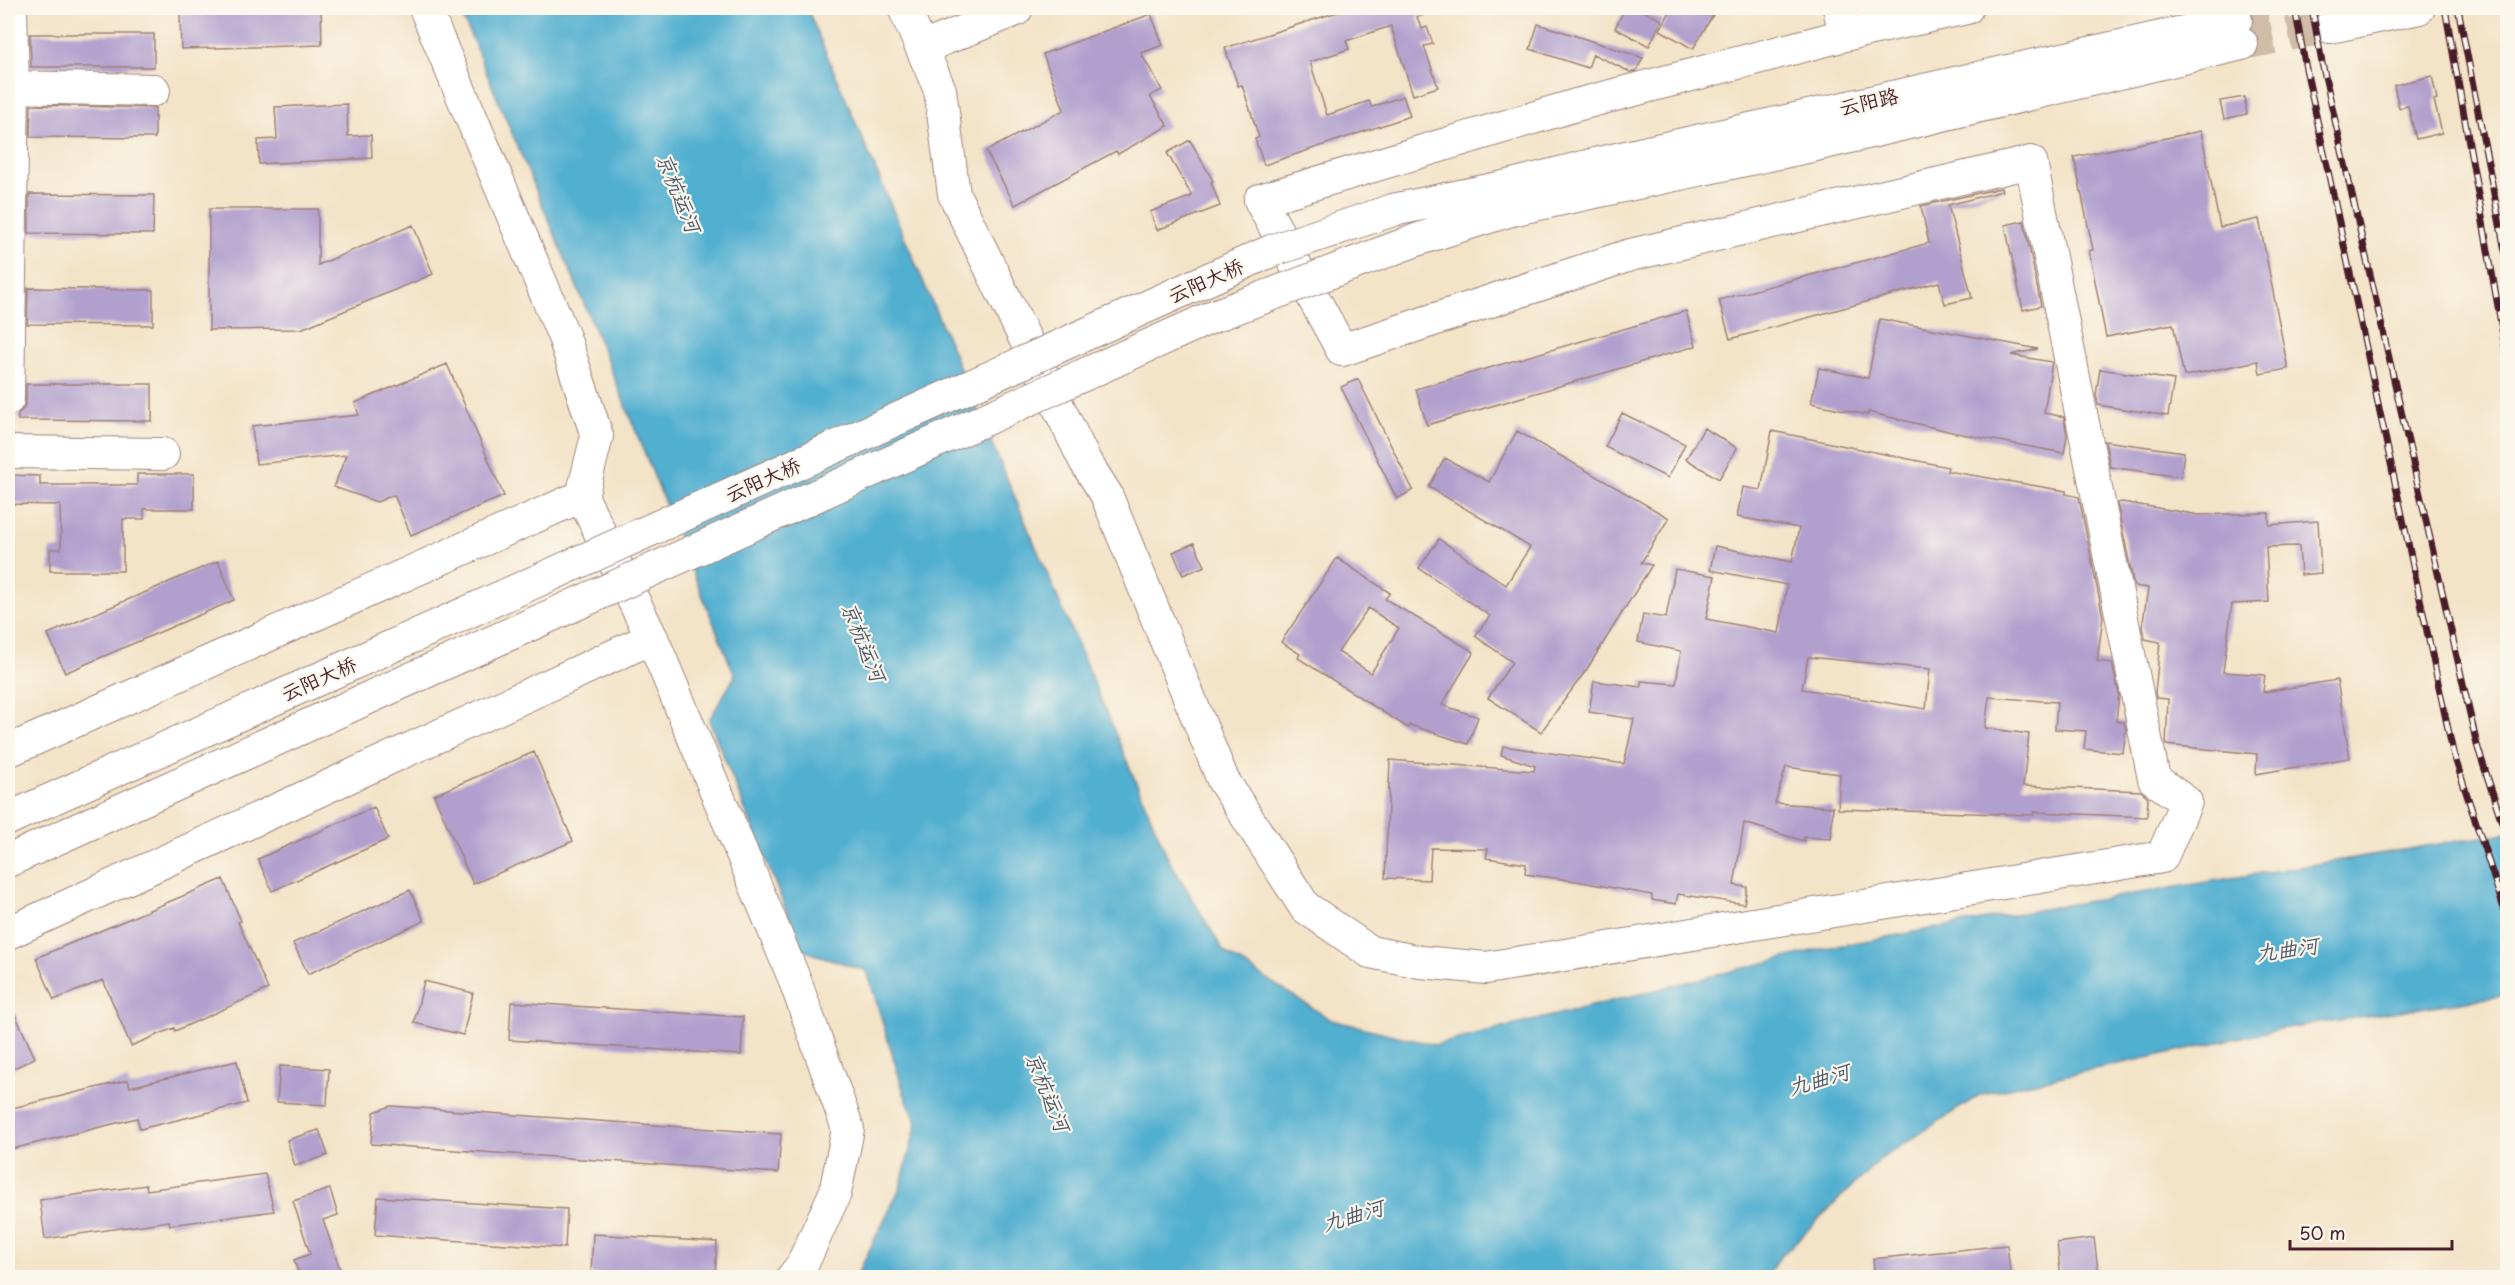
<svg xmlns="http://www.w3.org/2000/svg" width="2515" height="1285" font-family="'Playpen Sans','LXGW WenKai TC',sans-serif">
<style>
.water{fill:#51afd0;stroke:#4e677e;stroke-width:1.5}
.building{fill:#b19fcd;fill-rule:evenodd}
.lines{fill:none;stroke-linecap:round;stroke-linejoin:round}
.minor-tunnel{stroke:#d1bca8;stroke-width:32;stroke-dasharray:32 16;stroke-linecap:butt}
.minor-casing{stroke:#9e8179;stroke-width:34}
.minor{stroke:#fff;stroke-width:32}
.rail-casing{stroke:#4a1f2b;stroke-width:7}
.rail{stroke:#fbf7ec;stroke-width:4.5;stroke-dasharray:14;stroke-linecap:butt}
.minor-bridge-casing{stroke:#9e8179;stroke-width:34;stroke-linecap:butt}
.minor-bridge{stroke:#fff;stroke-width:32}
.labels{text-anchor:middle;stroke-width:4.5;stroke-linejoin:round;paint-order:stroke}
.street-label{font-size:20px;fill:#4a1f2b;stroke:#fbf7ec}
.water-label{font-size:21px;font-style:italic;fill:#4d596d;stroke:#fbf7ec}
</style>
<rect width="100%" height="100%" fill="#fbf7ec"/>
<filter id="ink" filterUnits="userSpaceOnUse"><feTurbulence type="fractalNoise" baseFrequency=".0167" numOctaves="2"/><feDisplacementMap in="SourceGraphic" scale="12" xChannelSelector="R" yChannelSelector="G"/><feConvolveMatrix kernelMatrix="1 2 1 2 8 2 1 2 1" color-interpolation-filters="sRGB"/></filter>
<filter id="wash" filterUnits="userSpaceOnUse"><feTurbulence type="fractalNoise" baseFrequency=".008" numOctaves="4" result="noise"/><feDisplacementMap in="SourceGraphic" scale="24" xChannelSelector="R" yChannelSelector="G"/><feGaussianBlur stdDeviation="1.35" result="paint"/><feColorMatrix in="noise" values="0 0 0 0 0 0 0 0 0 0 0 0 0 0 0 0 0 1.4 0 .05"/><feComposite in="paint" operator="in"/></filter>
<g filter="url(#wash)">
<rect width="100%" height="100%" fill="#f3e3c7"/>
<path class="water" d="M459,8H807L1169,860L1224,952L1331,1020L1435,1045L1820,949L2054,907L2507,833V995L2279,1029L1981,1094L1879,1160L1780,1257L1766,1277H856L900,1188L917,1123L905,1096L867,971L802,950L709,720L735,676L585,306Z"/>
<g id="blocks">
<path class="building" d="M321,8L322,45L181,49L180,13Z
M1350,8H1436V11L1417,17L1422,29L1427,27L1433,44L1424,46L1438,87L1413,95L1391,26L1346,41L1349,49L1310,62L1327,115L1369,101L1372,107L1403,96L1410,116L1264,165L1255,139L1259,137L1242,85L1238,86L1225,48Z
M1625,8H1637L1662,20L1649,46L1615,28Z
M1672,8H1717L1693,49L1660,30Z
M1151,14L1163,45L1141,53L1162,90L1150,96L1168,126L1118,154L1116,151L1015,205L986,151L1064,110L1043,54Z
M1538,24L1564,32L1643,58L1636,71L1630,72L1593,54L1588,68L1530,49Z
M30,34H154V67H31Z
M2432,76L2437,99L2434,100L2442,133L2416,139L2408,106L2399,108L2394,85Z
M2244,97L2247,114L2224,119L2220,101Z
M347,104L348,136L371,135L372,158L259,164L258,140L277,139L275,107Z
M31,105L155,108V138L30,137Z
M2201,131L2220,227L2259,219L2288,369L2260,374L2258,361L2184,376L2173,324L2106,337L2089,251L2093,250L2074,157Z
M1190,140L1213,181L1211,182L1220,206L1157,230L1150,212L1192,196L1167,153Z
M2001,188L2002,191L1948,205L1972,298L1945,304L1939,282L1730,339L1719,300L1929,243L1921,206Z
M29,194L154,195L153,234L29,233Z
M209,209H318V265L413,225L433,274L301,329L209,330Z
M2024,221L2041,306L2023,310L2005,225Z
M28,288L153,290V325L27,324Z
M1686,311L1696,346L1427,425L1416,389Z
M1880,319L2038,349L2011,355L2052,362L2044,413L2064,417L2067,436L2064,453L1956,433L1868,412V415L1811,403L1819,368L1868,378Z
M447,364L504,496L411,535L394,495L377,502L334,487L346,455L256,464L252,426L359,415L355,403Z
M2100,369L2174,380L2168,416L2098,405L2096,395Z
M1358,379L1413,490L1397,499L1341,387Z
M26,384H152V421L18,420V414L24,408L26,400Z
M1622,413L1685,444L1668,478L1605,447Z
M1704,428L1737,448L1719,479L1686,459Z
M1517,431L1669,518L1641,563L1652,565L1587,669L1541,732L1488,698L1512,662L1475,636L1490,616L1419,568L1439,539L1506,585L1530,547L1429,487L1445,458L1489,482Z
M1772,431L1948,467L1947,471L2066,491V494L2079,497L2103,617L2097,661L2112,663L2119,694L2116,721L2124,722L2126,730L2123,753L2084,749L2086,731L2055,729L2057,702L1989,697L1985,728L2029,734L2023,786L2141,791L2148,797L2147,817L2034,812V815L1838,809L1840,774L1786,767L1775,803L1833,807L1831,839L1804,837V841L1744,823L1734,885L1747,887L1744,904L1678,894L1676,904L1652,900V895L1576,881L1525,874L1526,864L1486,858L1488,849L1431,848L1429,880L1385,878L1390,760L1534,771L1535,766L1501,755L1503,746L1624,764L1634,719L1589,712L1594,681L1641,687V681L1676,684L1681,651L1638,642L1643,614L1666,618L1675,569L1715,576L1706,619L1779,633L1787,585L1710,570L1715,546L1792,562L1799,528L1737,517L1743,487L1761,490ZM1808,657L1930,669L1926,709L1802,689Z
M2105,441L2184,452L2181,477L2110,467Z
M137,474H194V509H144V519H123V571H50V549H61L60,505L8,504V475L40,476V485H137Z
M2122,502L2199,515L2269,513V525L2318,521L2321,573L2301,575L2299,546L2266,547L2269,602L2232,604L2223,672L2265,675L2263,692L2337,680L2350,758L2256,774L2257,754L2166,745L2168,699L2156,698L2155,693L2160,642L2145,639L2142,628L2148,588L2134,586L2117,503Z
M1194,543L1205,566L1183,575L1173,552Z
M1337,558L1390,593L1385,599L1474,652L1442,705L1478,717L1468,744L1410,725L1408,728L1298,658L1300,654L1281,642ZM1368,608L1399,628L1371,673L1338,652Z
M218,561L234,600L65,673L48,634Z
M534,752L573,841L473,884L434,795Z
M374,807L388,839L272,891L258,859Z
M223,879L241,921L238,922L268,989L175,1031L174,1028L131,1046L103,980L54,1000L36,958Z
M410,890L424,921L308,974L293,943Z
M424,981L473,993L463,1035L414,1023Z
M8,999L35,1058L8,1071Z
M511,1002L743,1017L741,1055L509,1040Z
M237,1061L247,1103L140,1129L137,1118L8,1150V1109L128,1080L130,1087Z
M280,1066L329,1069L327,1105L277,1102Z
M391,1106L781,1134L778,1173L371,1144L374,1112Z
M319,1130L328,1155L295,1166L287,1140Z
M265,1174L274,1211L170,1225L169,1221L45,1239L40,1200L146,1185L147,1190Z
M330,1189L338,1215L323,1220L343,1278H300L294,1260L310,1254L293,1201Z
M378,1197L567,1209L565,1248L375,1235Z
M593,1234L717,1242L715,1278H648L591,1274Z
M2094,1238L2099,1278H2061L2057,1243Z
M2007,1245L2011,1278H1875L1873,1259Z"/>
</g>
</g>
<g filter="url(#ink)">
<use href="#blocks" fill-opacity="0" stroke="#9e8179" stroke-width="1.5"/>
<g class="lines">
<path class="minor-tunnel" d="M2236,20L2287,8
M2242,44L2330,27"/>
<g class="minor-casing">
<path id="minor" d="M425,8L564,337L597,436L582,496L652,638L794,978L848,1129L835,1193L802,1265L792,1278
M904,8L940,90L954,194L1085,461L1106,494L1223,780L1305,907L1370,952L1421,962L1486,968L2162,857L2186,802L2154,779L2031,162L1630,255L1342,350L1260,200L1576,105L1845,35L1967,8
M1839,8L1845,35
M2330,27L2419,8
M922,48L1016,10L1015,8
M8,87L154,90
M1504,187L1603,162L2236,20
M1511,210L1816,145L2242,44
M8,399L13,87L11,8
M8,452L163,454
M8,751L582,496
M8,819L34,807
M8,861L45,844
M8,933L652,638"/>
</g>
<use href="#minor" class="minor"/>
<g class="rail-casing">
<path id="rail" d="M2295,8L2305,64L2453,752L2508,921
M2312,8L2322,63L2477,745L2508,841
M2445,8L2508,363
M2458,8L2508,266"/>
</g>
<use href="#rail" class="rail"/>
<g class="minor-bridge-casing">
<path id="minor-bridge" d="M34,807L1271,251L1393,210L1504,187
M45,844L1214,316L1419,239L1511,210"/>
</g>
<use href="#minor-bridge" class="minor-bridge"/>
</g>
</g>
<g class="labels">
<g class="street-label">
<text transform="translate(1869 102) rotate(-13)" y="7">云阳路</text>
<text transform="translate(1206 281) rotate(-24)" y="7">云阳大桥</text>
<text transform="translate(763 480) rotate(-24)" y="7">云阳大桥</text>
<text transform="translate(319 679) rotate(-24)" y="7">云阳大桥</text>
</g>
<g class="water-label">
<text transform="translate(678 193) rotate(68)" y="7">京杭运河</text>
<text transform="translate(863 642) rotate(68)" y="7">京杭运河</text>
<text transform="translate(2287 950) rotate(-8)" y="7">九曲河</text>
<text transform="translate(1819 1080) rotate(-16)" y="7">九曲河</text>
<text transform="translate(1047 1092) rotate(68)" y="7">京杭运河</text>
<text transform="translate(1353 1216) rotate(-16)" y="7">九曲河</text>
</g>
</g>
<rect width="2515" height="1285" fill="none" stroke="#fbf7ec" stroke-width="30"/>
<path d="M2290 1240v9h162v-9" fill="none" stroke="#4a1f2b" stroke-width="3"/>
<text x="2299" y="1240" font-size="18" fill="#4a1f2b" stroke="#fbf7ec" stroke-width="4.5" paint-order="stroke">50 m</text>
</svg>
